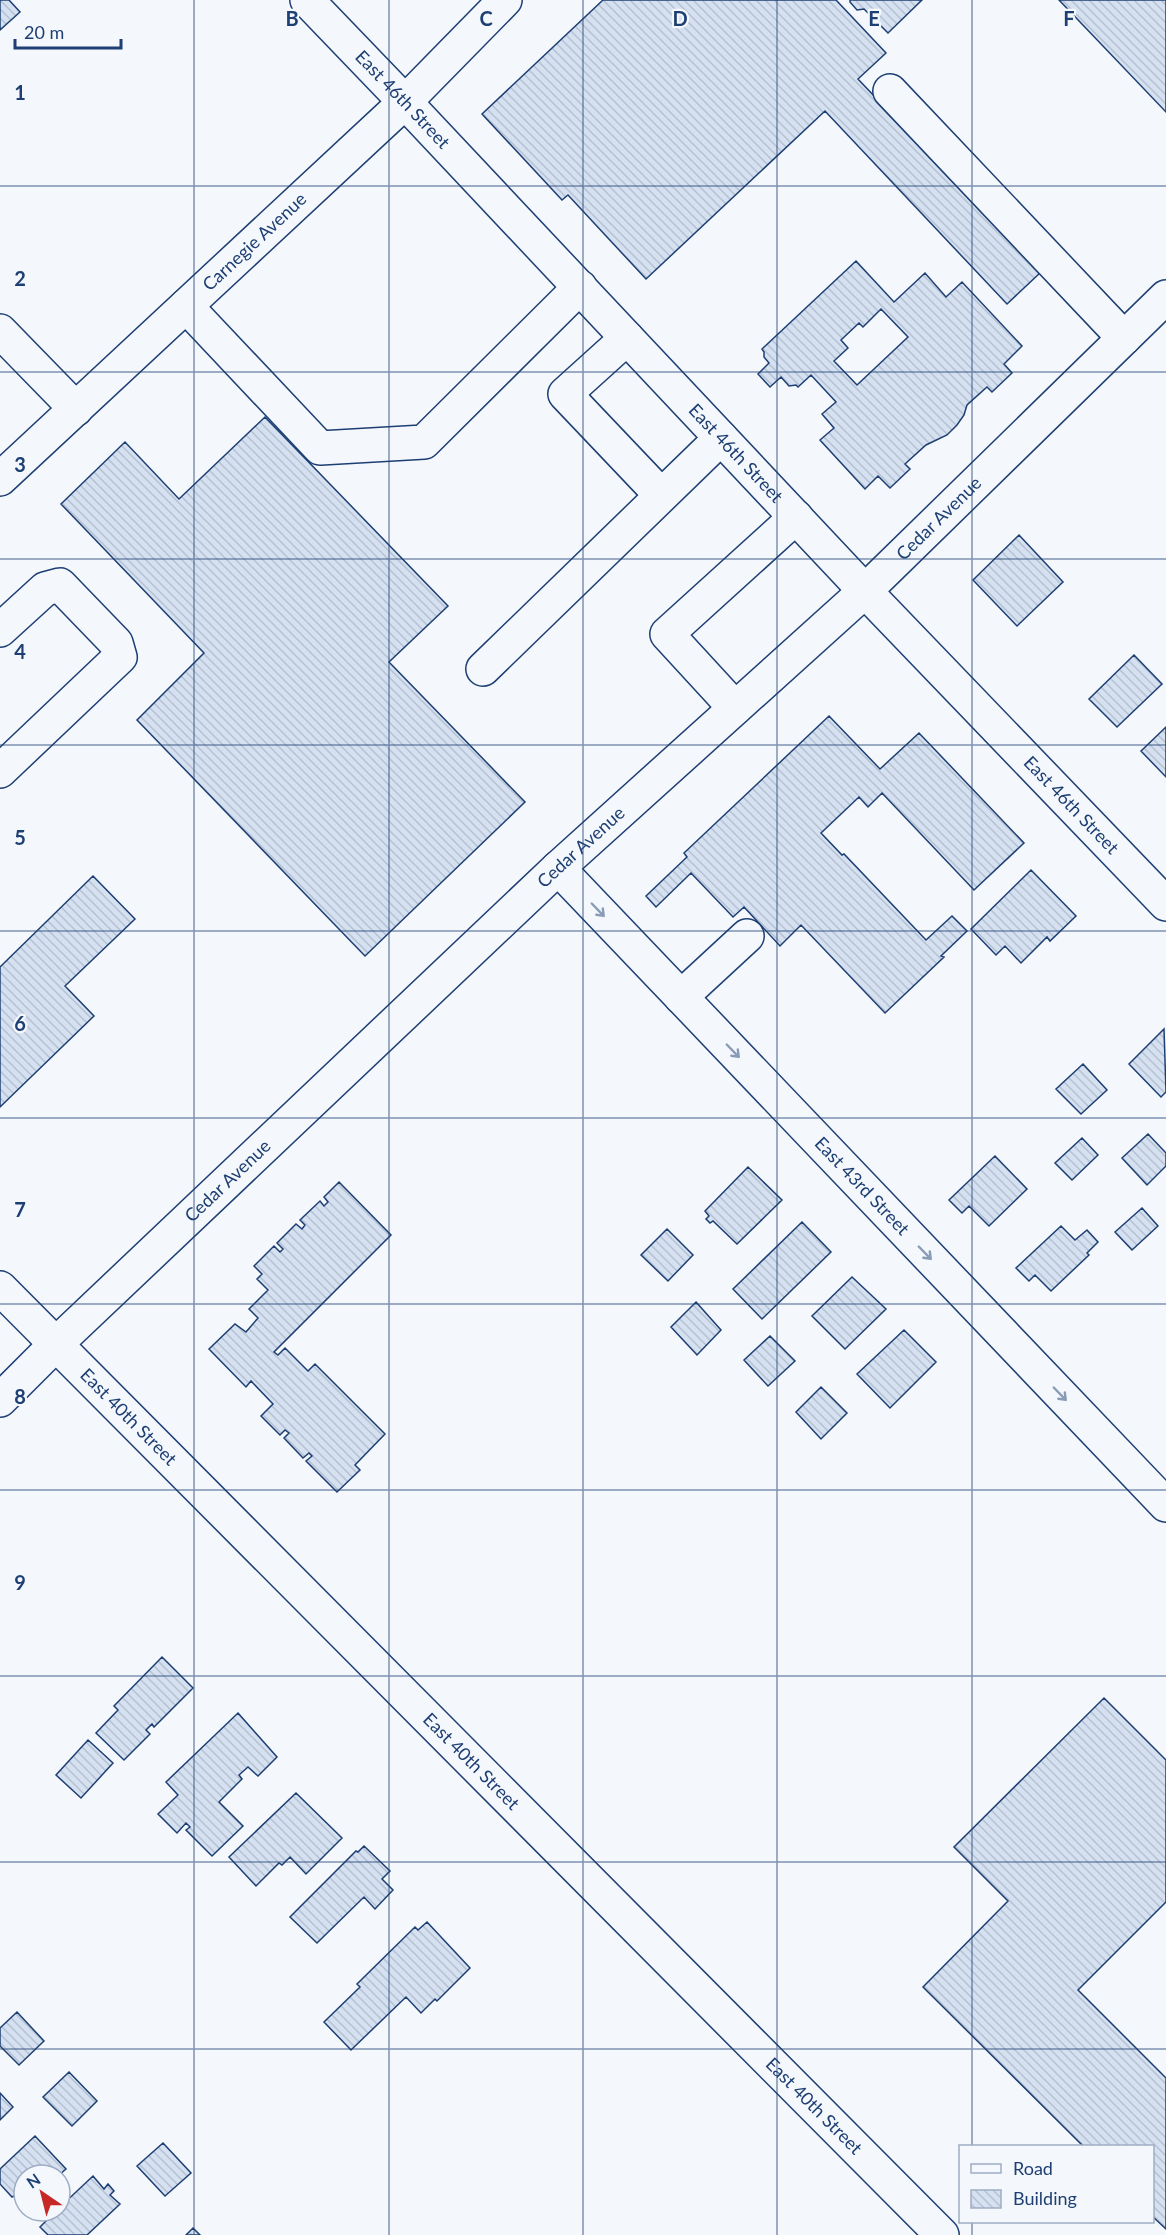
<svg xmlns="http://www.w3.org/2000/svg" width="1166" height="2235" font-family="Lato,sans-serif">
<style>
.building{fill:url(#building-back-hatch);stroke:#1d3f73;stroke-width:1.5;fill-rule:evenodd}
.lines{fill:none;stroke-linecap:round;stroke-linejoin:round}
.minor-casing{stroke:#1d3f73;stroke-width:36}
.major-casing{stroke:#1d3f73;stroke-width:36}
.minor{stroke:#f4f7fb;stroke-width:33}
.major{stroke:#f4f7fb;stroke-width:33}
.oneway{stroke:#889bb7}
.grid{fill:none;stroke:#1d3f73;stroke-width:1.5;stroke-opacity:0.55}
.labels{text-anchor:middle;stroke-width:4.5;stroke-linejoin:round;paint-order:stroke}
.street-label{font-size:18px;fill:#1d3f73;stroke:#f4f7fb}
.grid-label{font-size:20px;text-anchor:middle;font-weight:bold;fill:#1d3f73;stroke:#f4f7fb;stroke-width:4.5;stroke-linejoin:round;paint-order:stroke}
</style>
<defs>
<pattern id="building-back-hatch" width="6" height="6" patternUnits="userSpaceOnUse" patternTransform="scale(1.5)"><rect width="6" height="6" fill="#d5e0f0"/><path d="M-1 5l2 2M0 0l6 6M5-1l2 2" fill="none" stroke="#b6c1d1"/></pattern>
</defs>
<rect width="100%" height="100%" fill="#f4f7fb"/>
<path class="building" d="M0,0H9L20,12L0,30Z
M603,0H836L886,53L858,79L1041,272L1007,304L825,111L646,279L568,195L562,200L482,114Z
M850,0H922L888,33L864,9L857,10L850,2Z
M1059,0H1166V112Z
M856,261L894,302L925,273L946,297L962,282L1022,346L1004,364L1012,373L992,392L987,387L967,405L964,415L957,425L947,435L926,445L905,464L910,469L890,488L878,476L865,489L820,440L834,428L822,414L836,402L811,375L798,387L796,385L789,386L781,377L770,387L758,374L769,363L764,357V352L762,349ZM881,309L908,337L857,385L834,361L848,348L841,340L859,323L863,327Z
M265,417L448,606L389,662L525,802L365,956L137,720L204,653L61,504L125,442L179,499Z
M1019,535L1063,582L1017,626L973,580Z
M1134,655L1162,684L1117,727L1089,699Z
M829,716L880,769L919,733L1024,843L974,890L882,793L868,807L859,797L821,833L842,855L844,854L926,940L952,916L967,931L941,956L944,957L885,1013L801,925L780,946L744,907L733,917L691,873L656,907L646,896L687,857L684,853Z
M1166,727V777L1141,751Z
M1031,870L1076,916L1050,941L1047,937L1021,963L1005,946L996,955L971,929Z
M93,876L135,919L65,986L94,1016L0,1107V967Z
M1164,1029L1166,1092L1161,1097L1129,1064Z
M1083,1064L1107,1090L1081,1114L1056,1089Z
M1148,1134L1166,1153V1166L1147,1185L1122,1158Z
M1082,1138L1098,1155L1072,1180L1055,1163Z
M995,1156L1027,1189L989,1226L969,1206L962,1213L949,1200Z
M748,1167L782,1200L737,1244L713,1221L710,1223L706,1219L709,1216L705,1211Z
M339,1182L391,1235L274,1352L278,1355L285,1348L308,1371L315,1364L385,1434L355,1465L360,1470L337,1492L306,1461L312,1456L309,1453L303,1458L284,1438L289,1433L285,1430L280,1435L261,1416L273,1404L251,1381L246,1387L209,1349L235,1324L246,1332L258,1318L249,1309L268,1290L257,1279L262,1274L254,1266L274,1246L280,1252L283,1249L277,1243L296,1224L302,1229L305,1225L300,1220L320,1201L324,1206L328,1202L324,1197Z
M1142,1208L1158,1226L1132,1250L1115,1232Z
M802,1222L831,1252L762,1319L733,1289Z
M1061,1226L1075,1240L1087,1230L1098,1242L1087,1253L1089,1255L1051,1291L1035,1275L1029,1281L1016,1268Z
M667,1229L693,1255L668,1281L641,1255Z
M852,1277L886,1309L845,1349L812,1316Z
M696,1302L721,1330L697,1355L671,1327Z
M904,1330L936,1362L890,1408L857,1374Z
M770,1336L795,1361L768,1386L744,1360Z
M821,1387L847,1413L821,1439L796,1412Z
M162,1657L193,1688L154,1727L152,1724L146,1730L150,1734L124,1760L96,1733L118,1710L114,1706Z
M1104,1698L1166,1760V1902L1078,1990L1166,2078V2229L1152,2216V2146H1083L923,1987L1008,1901L954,1847Z
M238,1713L277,1757L258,1776L248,1767L239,1775L242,1779L219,1802L243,1826L212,1856L186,1830L190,1827L186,1823L177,1833L158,1814L178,1795L166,1782Z
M88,1740L113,1763L81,1798L56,1775Z
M296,1793L342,1838L306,1874L290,1857L282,1865L279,1863L256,1886L229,1857Z
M364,1846L390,1871L382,1879L393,1890L375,1909L364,1897L317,1943L290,1917L356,1851L358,1852Z
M427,1922L470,1968L437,2001L435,1999L421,2013L406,1997L351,2050L324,2022L360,1987L357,1984L415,1927L418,1930Z
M17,2012L44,2041L19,2065L0,2046V2028Z
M69,2072L97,2101L72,2126L43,2097Z
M0,2093L13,2107L0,2120Z
M35,2136L66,2169L59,2175H24V2197L20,2193L12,2197L0,2184V2169Z
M163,2143L191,2173L165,2196L137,2166Z
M93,2176L104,2189L108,2184L114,2191L110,2195L120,2204L87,2235H48L40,2227L56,2211H60V2207Z
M193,2228L200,2235H186Z"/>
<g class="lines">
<g class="minor-casing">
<g id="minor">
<path id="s1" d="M307,0L405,102L865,591L1166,904"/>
<path d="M890,91L1124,338"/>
<path d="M186,306L320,448L424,442L580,287"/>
<path d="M0,331L76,409"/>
<path d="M627,338L565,394L661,495"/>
<path d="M0,630L45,589L60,585L116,643L120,657L0,771"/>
<path d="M483,669L721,438"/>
<path d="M735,708L667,634L796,517"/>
<path id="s2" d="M558,868L1166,1505"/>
<path d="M681,997L747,936"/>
<path id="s3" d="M0,1288L942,2235"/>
<path id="s4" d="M0,1400L56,1344L558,868L865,591L1166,297"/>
</g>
</g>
<g class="major-casing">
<g id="major">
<path id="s5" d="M0,479L405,102L505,0"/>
</g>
</g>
<use href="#minor" class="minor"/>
<use href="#major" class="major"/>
</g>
<defs><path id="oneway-shaft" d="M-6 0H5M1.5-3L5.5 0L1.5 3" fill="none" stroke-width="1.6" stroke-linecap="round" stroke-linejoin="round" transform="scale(1.5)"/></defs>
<g class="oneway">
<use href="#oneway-shaft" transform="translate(598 910) rotate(46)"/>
<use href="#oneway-shaft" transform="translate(733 1051) rotate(46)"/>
<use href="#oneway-shaft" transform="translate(925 1253) rotate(46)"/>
<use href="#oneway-shaft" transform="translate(1060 1394) rotate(46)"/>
</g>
<path class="grid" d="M194,0V2235M389,0V2235M583,0V2235M777,0V2235M972,0V2146M0,186H1166M0,372H1166M0,559H1166M0,745H1166M0,931H1166M0,1118H1166M0,1304H1166M0,1490H1166M0,1676H1166M0,1862H1166M0,2049H1166M972,2222V2235"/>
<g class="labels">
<g class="street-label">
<text dy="6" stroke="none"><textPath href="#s1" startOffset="138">East 46th Street</textPath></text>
<text dy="6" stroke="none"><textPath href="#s5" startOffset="348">Carnegie Avenue</textPath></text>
<text dy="6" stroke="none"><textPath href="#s1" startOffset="624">East 46th Street</textPath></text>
<text dy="6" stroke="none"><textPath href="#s4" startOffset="1288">Cedar Avenue</textPath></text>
<text dy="6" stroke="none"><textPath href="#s1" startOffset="1110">East 46th Street</textPath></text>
<text dy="6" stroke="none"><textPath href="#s4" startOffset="802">Cedar Avenue</textPath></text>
<text dy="6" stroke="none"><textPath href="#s4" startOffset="316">Cedar Avenue</textPath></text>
<text dy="6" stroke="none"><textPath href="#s2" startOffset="440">East 43rd Street</textPath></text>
<text dy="6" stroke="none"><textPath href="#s3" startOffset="182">East 40th Street</textPath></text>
<text dy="6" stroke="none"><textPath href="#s3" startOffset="668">East 40th Street</textPath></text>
<text dy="6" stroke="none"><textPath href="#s3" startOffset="1154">East 40th Street</textPath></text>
</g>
</g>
<g class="grid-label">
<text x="292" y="26">B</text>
<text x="486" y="26">C</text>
<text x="680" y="26">D</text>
<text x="874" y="26">E</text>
<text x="1069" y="26">F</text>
<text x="20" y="100">1</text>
<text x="20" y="286">2</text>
<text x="20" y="472">3</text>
<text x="20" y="659">4</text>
<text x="20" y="845">5</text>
<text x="20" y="1031">6</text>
<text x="20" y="1217">7</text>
<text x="20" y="1404">8</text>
<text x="20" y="1590">9</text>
</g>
<rect x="959" y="2145" width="195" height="78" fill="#f4f7fb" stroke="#9eadc5" stroke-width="1.5"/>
<rect x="971" y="2164" width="30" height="9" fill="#f4f7fb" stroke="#9eadc5" stroke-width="1.5"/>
<text x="1013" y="2175" font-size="18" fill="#1d3f73">Road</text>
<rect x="971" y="2190" width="30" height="18" fill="url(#building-back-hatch)" stroke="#9eadc5" stroke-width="1.5"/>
<text x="1013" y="2205" font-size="18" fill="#1d3f73">Building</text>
<g transform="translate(42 2193) rotate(325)"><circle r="28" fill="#f4f7fb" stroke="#9eadc5" stroke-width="1.5"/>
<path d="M0-4.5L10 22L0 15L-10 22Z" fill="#c62828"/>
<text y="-9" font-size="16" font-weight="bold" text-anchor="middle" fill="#1d3f73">N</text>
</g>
<path d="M15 39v9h106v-9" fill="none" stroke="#1d3f73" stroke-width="3"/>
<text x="24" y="39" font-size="18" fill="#1d3f73" stroke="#f4f7fb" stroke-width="4.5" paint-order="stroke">20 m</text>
</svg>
